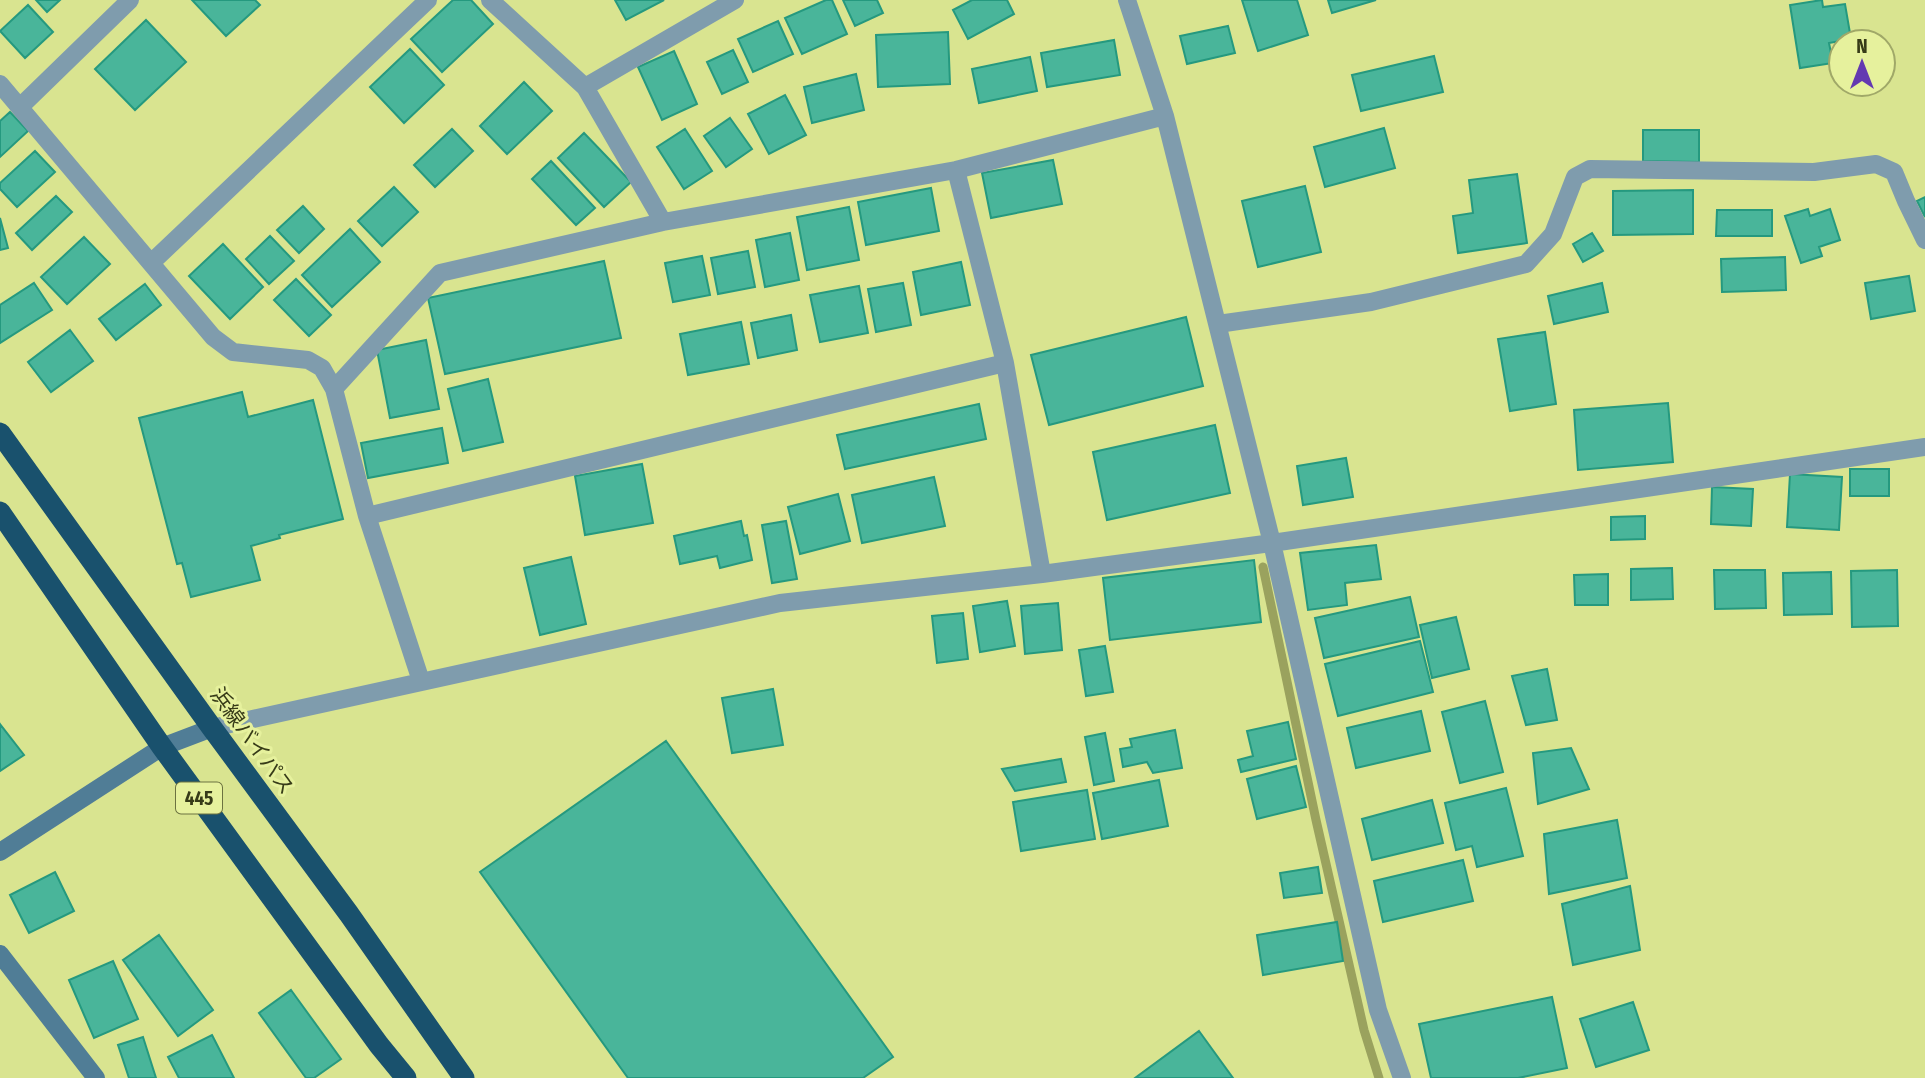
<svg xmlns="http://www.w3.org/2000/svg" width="1925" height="1078" font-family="'Fira Sans Condensed','Noto Sans JP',sans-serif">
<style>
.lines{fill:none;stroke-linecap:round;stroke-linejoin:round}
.stream{stroke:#9aa25e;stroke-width:9}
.building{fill:#49b59a;stroke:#25997f;stroke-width:2}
.street{stroke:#7f9cad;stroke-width:18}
.secondary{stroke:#507d96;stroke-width:18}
.highway{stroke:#19516d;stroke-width:21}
.labels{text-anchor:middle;stroke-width:6;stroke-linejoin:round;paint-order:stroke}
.shield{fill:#e6f19d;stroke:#6c7240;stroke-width:2}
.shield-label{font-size:19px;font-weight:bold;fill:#373b18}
.street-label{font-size:21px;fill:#373b18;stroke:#e6f19d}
</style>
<rect width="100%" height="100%" fill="#d9e490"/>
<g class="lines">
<path class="stream" d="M1263,567L1316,820L1364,1030L1379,1078"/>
</g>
<path class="building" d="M36,0H60L47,12Z
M192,0H255L260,5L226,36Z
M453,0H471L493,24L442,72L411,39Z
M615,0H664L626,20Z
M826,0H832L847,34L802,54L785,18Z
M843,0H877L883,13L855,26Z
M972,0H1007L1014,14L968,39L953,10Z
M1242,0H1297L1308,35L1258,51Z
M1328,0H1376L1332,13Z
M1822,0L1823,7L1845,4L1851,39L1829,43L1833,63L1800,68L1790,5Z
M28,5L53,32L25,58L0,31Z
M146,20L186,62L135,110L95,69Z
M778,21L793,54L753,72L738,39Z
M1228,26L1235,53L1187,64L1180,36Z
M948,32L950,84L878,87L876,35Z
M1114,40L1120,75L1047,87L1041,53Z
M410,49L444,85L404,123L370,87Z
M733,50L748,82L722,94L707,62Z
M674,51L697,104L662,120L638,67Z
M1434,56L1443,92L1361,111L1352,75Z
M1030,57L1037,91L979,103L972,69Z
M856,74L864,110L812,123L804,87Z
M524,82L552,111L507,154L480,126Z
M785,95L806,135L769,154L748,114Z
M10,112L28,131L0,157V121Z
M730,118L752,149L726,167L704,136Z
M1384,128L1395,168L1325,187L1314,147Z
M452,129L473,151L435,187L414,165Z
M685,129L712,171L684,189L657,147Z
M1643,130H1699V162L1643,161Z
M584,133L631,182L604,207L558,158Z
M35,151L55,172L17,207L0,189V183Z
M1053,160L1062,204L991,218L982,173Z
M551,161L595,208L576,225L532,179Z
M1517,174L1527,243L1458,253L1453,216L1473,213L1469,180Z
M1305,186L1321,252L1258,267L1242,201Z
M394,187L418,212L382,246L358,221Z
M931,188L939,231L866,245L858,202Z
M1693,190V234L1613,235V191Z
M56,196L72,212L32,250L16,233Z
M1925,197V217L1917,201Z
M303,206L324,229L299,253L277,230Z
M849,207L859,260L807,270L797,217Z
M1808,209L1810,216L1830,209L1840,240L1819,247L1822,256L1801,263L1785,216Z
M1717,210H1772V236H1716Z
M0,218L8,248L0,250Z
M350,229L380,262L332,307L302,275Z
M790,233L799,280L765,287L756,240Z
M1592,233L1603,251L1583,262L1573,244Z
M270,236L294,261L269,284L246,259Z
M84,237L110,264L67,304L41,277Z
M223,244L263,287L230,319L189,276Z
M748,251L755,287L718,294L711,258Z
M702,256L710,295L673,302L665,263Z
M1785,257L1786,290L1722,292L1721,259Z
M604,261L621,338L445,374L428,298Z
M961,262L970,305L921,315L913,272Z
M1909,276L1915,311L1871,319L1865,283Z
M296,279L331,315L309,336L274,300Z
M34,283L52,310L0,343V305Z
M903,283L911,325L876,332L868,289Z
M1602,283L1608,312L1554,324L1548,296Z
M145,284L161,305L116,340L99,319Z
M859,286L868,333L820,342L810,295Z
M791,315L797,350L758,358L751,323Z
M1186,317L1203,386L1049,425L1031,355Z
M741,322L749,364L688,375L680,334Z
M70,330L93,361L51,392L28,362Z
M1545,332L1556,404L1510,411L1498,339Z
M426,340L439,409L390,418L377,350Z
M488,379L503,442L463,451L448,389Z
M242,392L248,417L313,400L343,519L279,535L280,538L251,546L260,580L191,597L182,563L177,564L139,418Z
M1668,403L1673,462L1578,470L1574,410Z
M979,404L986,439L845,469L837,435Z
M1215,425L1230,493L1107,520L1093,452Z
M442,428L448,463L368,478L361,443Z
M1346,458L1353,497L1303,505L1297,466Z
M642,464L653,523L585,535L575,476Z
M1850,469H1889V496H1850Z
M1790,474L1842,477L1839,530L1787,527Z
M934,477L945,526L862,543L852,495Z
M1712,487L1753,489L1751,526L1711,524Z
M838,494L850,541L800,554L788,507Z
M1645,516V539L1611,540V517Z
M741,521L744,536L747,535L752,560L720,568L717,556L680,564L674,536Z
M786,521L797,579L772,583L762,525Z
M1376,545L1381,579L1345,583L1347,605L1308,610L1300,553Z
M571,557L586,624L540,635L524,568Z
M1254,560L1261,622L1110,640L1103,578Z
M1672,568L1673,599L1631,600V569Z
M1714,570H1765L1766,608L1715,609Z
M1897,570L1898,626L1852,627L1851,571Z
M1831,572L1832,614L1784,615L1783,573Z
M1608,574V605H1575L1574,575Z
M1410,597L1419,637L1324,658L1315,618Z
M1007,601L1015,646L980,652L973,606Z
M1058,603L1062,650L1025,654L1021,606Z
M963,613L968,659L937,663L932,616Z
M1456,617L1469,669L1432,678L1420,625Z
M1420,641L1433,692L1338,716L1325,664Z
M1105,646L1113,692L1086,696L1079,650Z
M1547,669L1557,720L1526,725L1512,676Z
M773,689L783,745L732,753L722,698Z
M1485,701L1503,772L1460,783L1442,712Z
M1421,711L1430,751L1356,768L1347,728Z
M1288,722L1296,759L1241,772L1238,760L1253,756L1247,731Z
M0,724L24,755L0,771Z
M1175,730L1182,768L1153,773L1147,762L1123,767L1120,749L1132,747L1130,739Z
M1105,733L1114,781L1094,785L1085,737Z
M666,741L893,1057L863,1078H628L480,872Z
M1571,748L1589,789L1538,804L1533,753Z
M1061,759L1066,782L1015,791L1002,769Z
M1296,766L1306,807L1257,819L1247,779Z
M1159,780L1168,826L1102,839L1093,793Z
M1506,788L1523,856L1477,867L1472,846L1456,850L1445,803Z
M1087,790L1095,839L1021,851L1013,802Z
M1432,800L1443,843L1372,860L1362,819Z
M1617,820L1627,878L1549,894L1544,834Z
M1463,860L1473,901L1383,922L1374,881Z
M1318,867L1322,893L1284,898L1280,873Z
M55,872L74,911L29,933L10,895Z
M1630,886L1640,950L1573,965L1562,904Z
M1337,922L1343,961L1263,975L1257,935Z
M159,935L213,1010L178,1036L123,960Z
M113,961L138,1019L94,1038L69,980Z
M291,990L341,1059L314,1078H306L259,1013Z
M1552,997L1567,1068L1518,1078H1431L1419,1024Z
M1633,1002L1649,1050L1596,1067L1580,1019Z
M1199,1031L1233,1078H1135Z
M212,1035L234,1078H179L168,1057Z
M143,1037L156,1078H129L118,1045Z"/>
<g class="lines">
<path class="street" d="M490,0L585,87L663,222
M1127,0L1165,116L1272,543L1378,1010L1402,1078
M0,84L213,337L233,352L308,360L322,368L334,389L367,516L421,681
M585,87L735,0
M20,107L130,0
M956,170L1005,363L1042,574
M151,263L428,0
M1218,324L1371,302L1526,264L1553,234L1575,177L1590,169L1814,172L1876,164L1894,172L1906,201L1925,240
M334,389L440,273L663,222L956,170L1165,116
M367,516L1005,363
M212,728L780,603L1042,574L1272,543L1925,447"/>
<path class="secondary" d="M0,852L162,747L212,728
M0,954L96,1078"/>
<path class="highway" d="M0,433L212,728L349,914L464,1078
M0,512L162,747L379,1045L406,1078"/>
</g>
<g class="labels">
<rect class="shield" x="176" y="782.5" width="46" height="31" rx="5"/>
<g class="shield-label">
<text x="199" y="805">445</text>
</g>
<g class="street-label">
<text transform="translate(252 741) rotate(54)" y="7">浜線バイパス</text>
</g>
</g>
<g transform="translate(1862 63)"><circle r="33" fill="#e6f19d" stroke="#a0a868" stroke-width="2"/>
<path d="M0-5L12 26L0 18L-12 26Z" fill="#6339b1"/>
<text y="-10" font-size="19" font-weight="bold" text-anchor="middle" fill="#373b18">N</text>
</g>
</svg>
